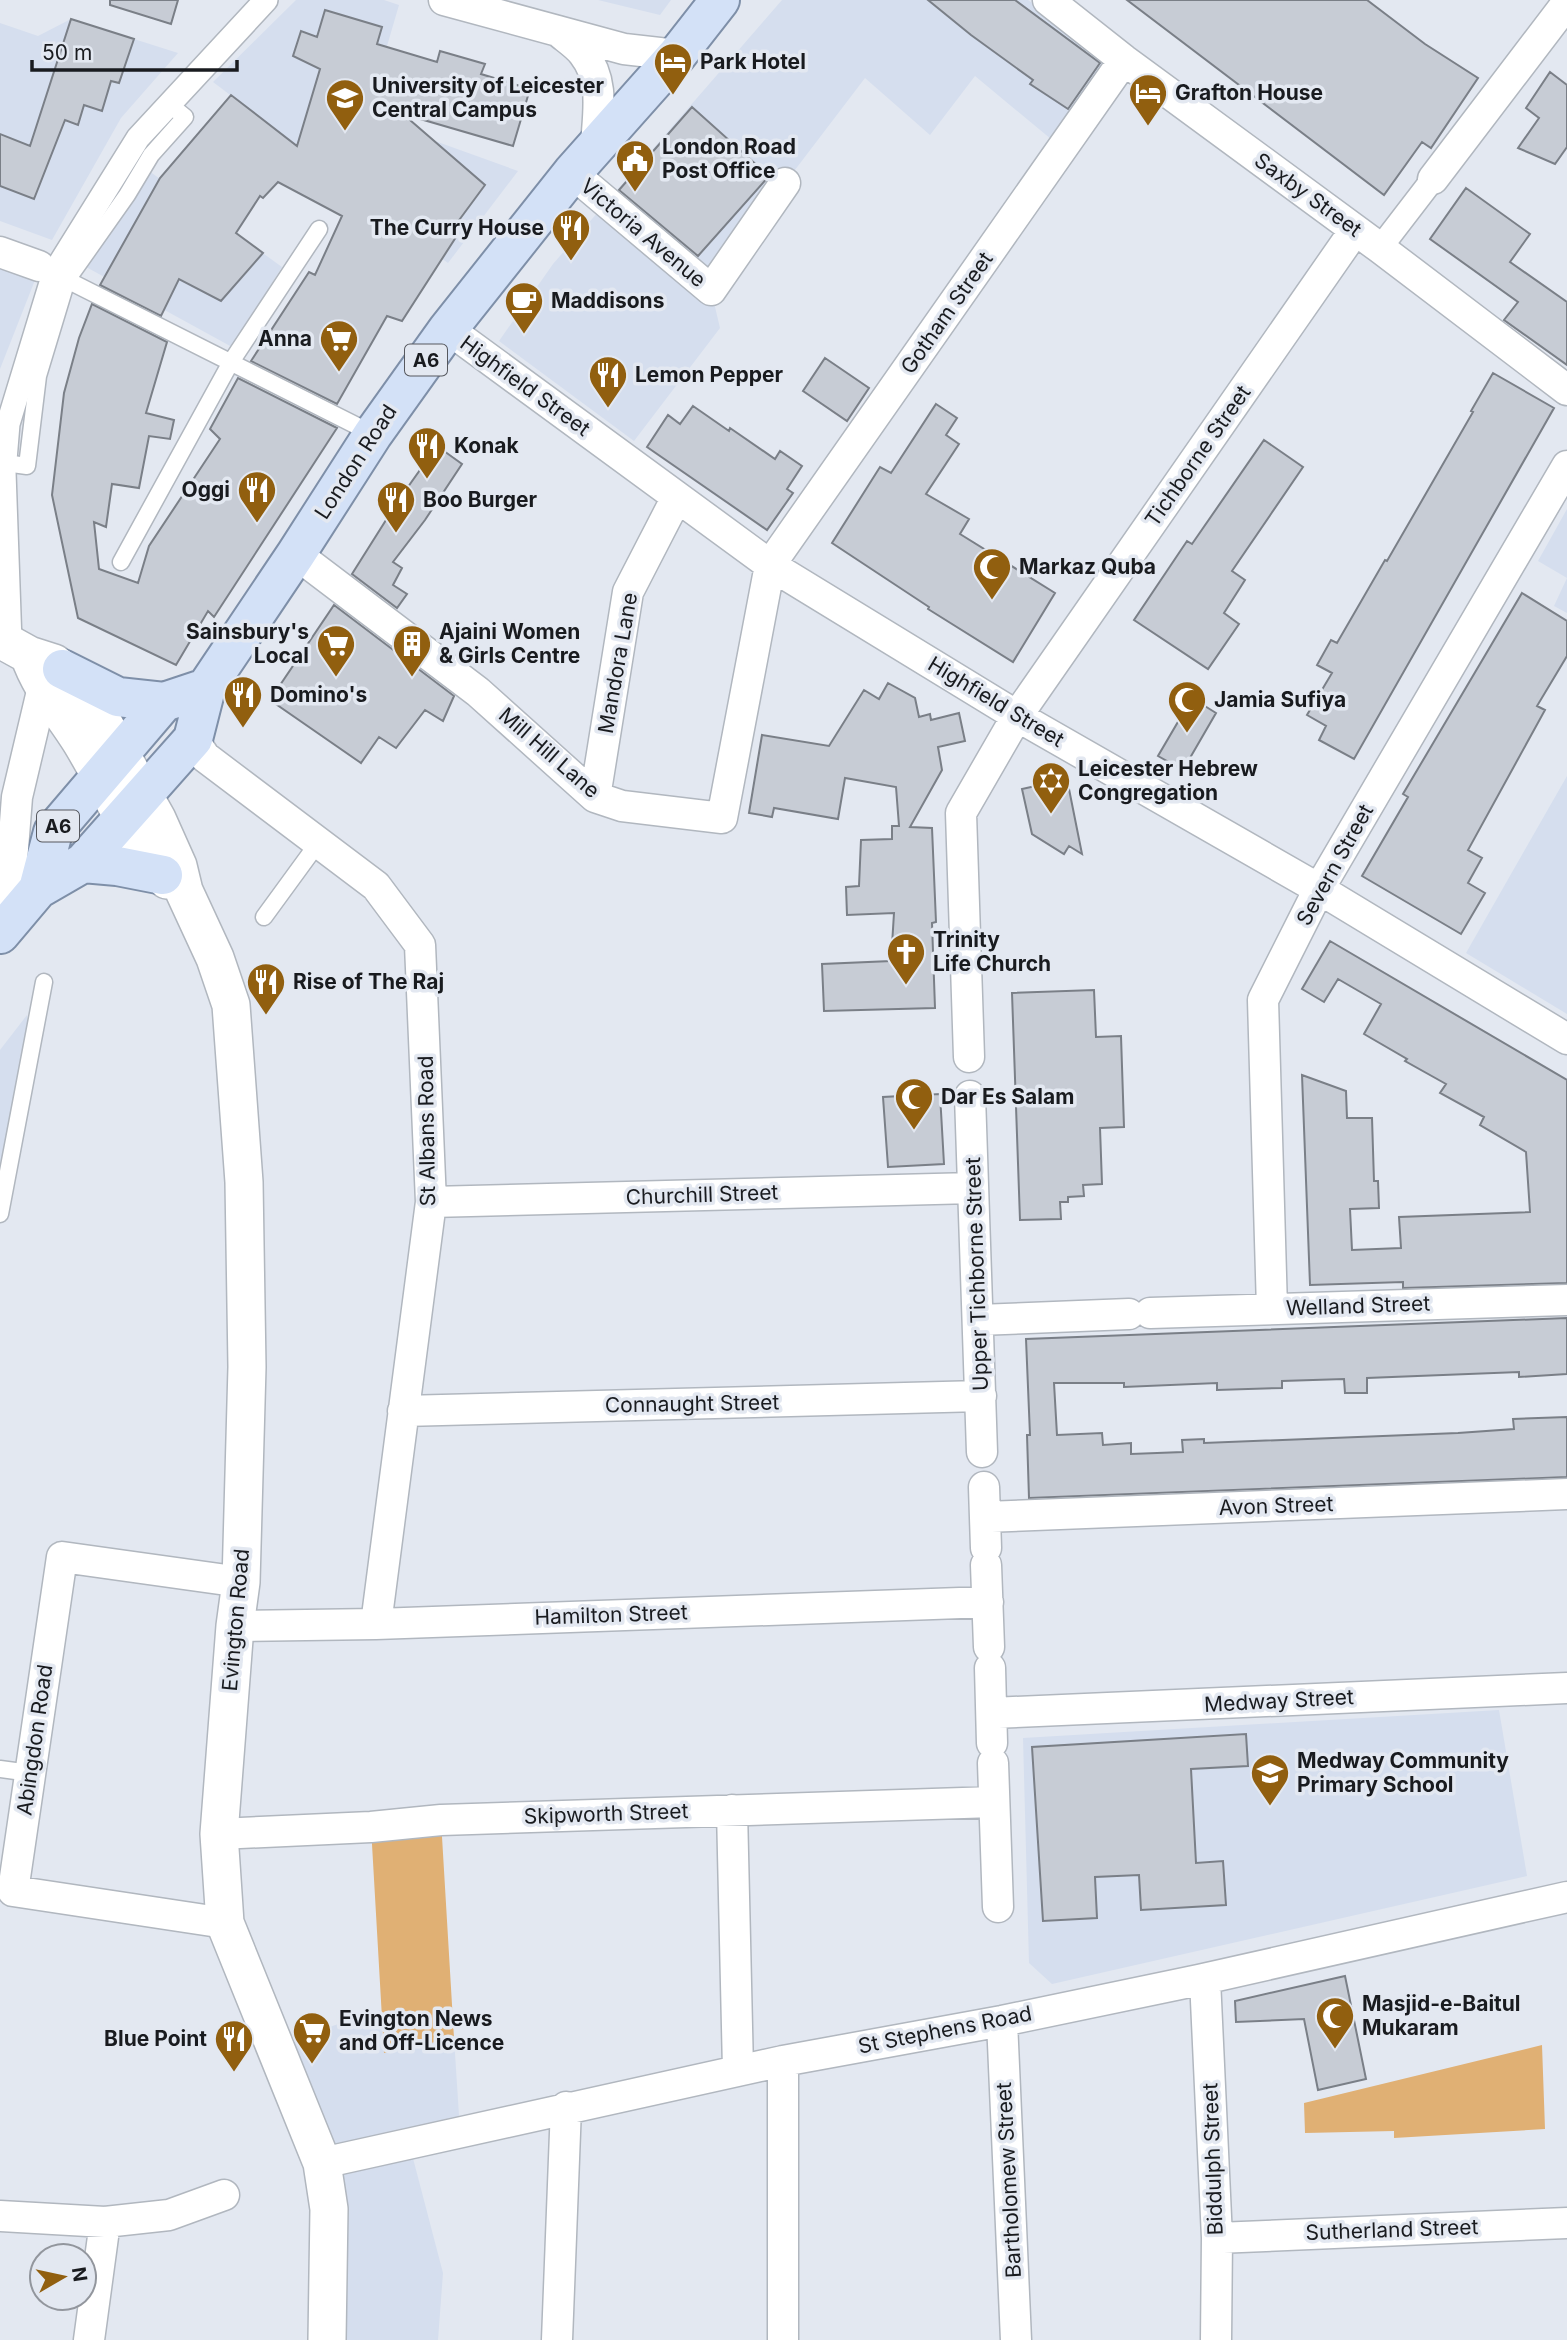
<svg xmlns="http://www.w3.org/2000/svg" width="1567" height="2340" font-family="Inter,sans-serif">
<style>
.built{fill:#d5deee}
.green{fill:#e0b074}
.building{fill:#c7ccd5;stroke:#7a7f87;stroke-width:2}
.lines{fill:none;stroke-linecap:round;stroke-linejoin:round}
.service-casing{stroke:#b1b7bf;stroke-width:19}
.pedestrian-casing{stroke:#b1b7bf;stroke-width:26}
.minor-casing{stroke:#b1b7bf;stroke-width:33}
.tertiary-casing{stroke:#b1b7bf;stroke-width:40}
.primary-casing{stroke:#7e8fa8;stroke-width:42}
.service{stroke:#fff;stroke-width:16}
.pedestrian{stroke:#fff;stroke-width:23}
.minor{stroke:#fff;stroke-width:30}
.tertiary{stroke:#fff;stroke-width:37}
.primary{stroke:#d3e1f7;stroke-width:38}
.labels{text-anchor:middle;stroke-width:7;stroke-linejoin:round;paint-order:stroke}
.shield{fill:#e3e8f1;stroke:#56585e;stroke-width:2}
.shield-label{font-size:19px;font-weight:bold;fill:#191b1f}
.poi-label{font-size:21px;font-weight:bold;fill:#191b1f;stroke:#e3e8f1;text-anchor:start}
.street-label{font-size:21px;fill:#191b1f;stroke:#e3e8f1}
</style>
<rect width="100%" height="100%" fill="#e3e8f1"/>
<path class="built" d="M296,0H384L399,5L368,111L371,118L518,171L448,263L431,251L377,235L305,196L321,160L298,146L213,82Z
M598,0H671L660,15Z
M782,0H1028L1110,62L1051,139L975,76L930,135L865,78L785,183L711,290L720,328L634,441L499,341L553,264Z
M71,19L178,53L121,118L52,240L0,221V23L38,36Z
M138,163L282,267L232,347L77,262Z
M0,267L35,280L0,369Z
M1567,509V613L1554,606L1567,578L1538,561Z
M1567,776V1014L1466,953Z
M27,1015L29,1044L0,1164V1050Z
M1499,1710L1527,1876L1052,1984L1029,1963L1023,1738Z
M380,2010L384,2052L454,2038L460,2131L409,2143L443,2273L438,2340H327L330,2256L276,2045Z"/>
<path class="green" d="M441,1820L454,2038L384,2053L371,1827Z
M1542,2045L1545,2129L1394,2138V2131L1305,2133L1304,2103Z"/>
<path class="building" d="M110,0H178L171,24L110,5Z
M928,0H1015L1100,63L1068,109L1030,84L1033,80L971,35Z
M1127,0H1367L1425,44L1478,78L1431,148L1422,142L1384,195Z
M325,10L382,27L377,44L437,62L440,51L485,64L481,74L530,89L513,146L403,114L485,185L454,227L458,234L402,321L387,316L337,404L251,361L309,272L315,275L342,216L278,182L263,198L260,196L236,233L263,253L221,301L179,279L161,316L100,285L160,178L231,95L297,146L320,69L293,56L301,31L317,37Z
M71,19L134,39L119,83L111,81L102,111L84,105L78,125L65,120L34,199L0,186V134L30,146Z
M1550,72L1567,85V147L1555,164L1518,148L1539,118L1526,108Z
M692,107L769,176L698,256L619,190Z
M1466,188L1530,234L1510,262L1567,302V365L1504,320L1518,302L1430,239Z
M92,304L167,342L146,413L174,420L170,439L149,436L139,488L112,484L106,527L94,522L99,569L138,583L149,546L220,439L210,429L238,378L337,428L214,617L208,611L176,665L78,618L52,495L64,393L79,338Z
M825,358L869,388L847,421L803,391Z
M1493,373L1554,408L1354,759L1319,740L1326,726L1307,715L1332,673L1317,665L1331,640L1337,643L1385,560L1387,561L1473,412L1471,411Z
M936,404L957,418L946,435L959,444L926,494L969,519L960,534L1055,593L1013,662L928,609L929,607L832,543L880,467L891,473Z
M693,406L729,431L730,428L775,459L780,451L802,466L787,489L793,493L767,530L647,447L668,415L680,424Z
M1264,440L1303,467L1232,571L1245,580L1224,613L1239,624L1208,669L1134,620L1187,541L1192,544Z
M437,446L462,464L425,520L393,562L402,568L393,585L407,594L397,608L352,574L398,501Z
M1522,593L1567,621V656L1537,706L1545,710L1468,850L1482,858L1468,883L1485,893L1461,934L1362,876L1408,797L1403,794Z
M334,605L454,696L443,721L425,710L396,748L379,737L361,763L270,700Z
M888,683L915,698L919,717L930,714L931,720L959,713L965,741L938,747L942,770L910,827L932,828L936,922L932,923L935,1008L824,1011L822,964L891,961L894,913L847,915L846,887L859,886L861,840L892,839V826H899L896,787L845,778L838,819L774,808L772,817L749,813L762,735L829,746L864,690L879,699Z
M1192,698L1216,713L1183,770L1158,756Z
M1067,779L1082,854L1069,846L1064,854L1032,834L1022,789Z
M1330,941L1567,1080V1283L1403,1288V1282L1310,1285L1302,1075L1346,1091L1347,1118H1372L1374,1181H1378L1379,1208L1350,1209L1352,1250L1401,1248L1399,1217L1530,1212L1526,1152L1480,1125L1484,1117L1440,1093L1446,1084L1405,1061L1407,1059L1364,1034L1381,1004L1338,979L1324,1002L1302,989Z
M1094,990L1096,1037L1121,1036L1124,1127L1100,1128L1102,1184L1083,1185L1084,1196L1068,1197V1202H1060L1061,1219L1020,1220L1012,993Z
M940,1094L944,1164L888,1167L883,1097Z
M1567,1318V1374L1519,1377V1372L1367,1378V1393H1345L1344,1379L1282,1381V1388L1217,1390V1383L1124,1387V1383H1054L1057,1435L1102,1433L1103,1445L1131,1443V1454L1183,1452L1182,1440L1204,1439V1443L1458,1433L1514,1429L1513,1419L1567,1417V1477L1029,1498L1027,1435H1030L1026,1339Z
M1246,1734L1248,1766L1191,1769L1196,1863L1223,1861L1226,1905L1141,1910L1139,1875L1095,1877L1097,1918L1043,1921L1032,1747Z
M1345,1976L1366,2079L1318,2090L1304,2019L1236,2022L1235,2001Z"/>
<g class="lines">
<g class="service-casing">
<path id="service" d="M67,280L373,434
M5,463L27,466L38,376L67,280L127,195L151,155L185,117L169,104
M121,562L231,362L319,229
M264,917L318,843
M0,1214L44,982
M0,1769L30,1773"/>
</g>
<g class="pedestrian-casing">
<path id="pedestrian" d="M1380,248L1433,179
M10,643L4,472L8,424L54,273L138,138L266,0"/>
</g>
<g class="minor-casing">
<path id="minor" d="M444,0L624,49L677,55
M1048,0L1124,60L1380,248L1567,390
M558,31C566,38 577,45 583,53C605,81 598,112 596,145
M572,173L711,290L785,183
M1433,179L1567,3
M0,252L39,266
M448,329L770,565L1017,716L1319,889L1567,1039
M296,554L478,692L595,797L622,806L722,818L770,565L1124,60
M193,739L205,757L376,886L420,945L431,1202L376,1624
M595,797L628,592L677,497
M7,926L17,797L43,687
M969,1057L961,813L1017,716L1355,230
M970,1096L982,1452
M431,1202L973,1188
M1272,1309L1263,1000L1319,889L1567,466
M1150,1313L1567,1300
M978,1320L1129,1314
M403,1411L981,1396
M984,1487L986,1548
M985,1517L1567,1494
M986,1565L989,1647
M235,1626L376,1624L988,1602
M990,1668L992,1743
M992,1713L1567,1688
M993,1763L998,1907
M732,1810L738,2070
M219,1834L371,1827L441,1820L994,1802
M225,1923L13,1891L62,1557L241,1582
M1205,1979L1217,2238L1216,2340
M1002,2021L1016,2340
M783,2061V2340
M322,2163L783,2061L1002,2021L1199,1980L1567,1897
M0,2216L105,2222L169,2215L224,2195
M1217,2238L1567,2223
M89,2340L105,2222
M557,2340L566,2107"/>
</g>
<g class="tertiary-casing">
<path id="tertiary" d="M0,639L29,655L54,663L62,669L85,695L104,724L157,819L178,866L184,891L215,958L231,1005L244,1182L247,1367L241,1582L235,1626L219,1834L225,1923L322,2163L329,2209L327,2340
M29,655C40,688 63,713 81,742C109,788 130,839 167,880"/>
</g>
<g class="primary-casing">
<path id="primary" d="M62,669L118,697L164,702
M83,863L117,866L163,875
M38,889L53,832L164,702L206,688
M0,934L38,889L83,863L193,739L206,688L296,554L373,434L448,329L572,173L677,55L720,0"/>
</g>
<use href="#service" class="service"/>
<use href="#pedestrian" class="pedestrian"/>
<use href="#minor" class="minor"/>
<use href="#tertiary" class="tertiary"/>
<use href="#primary" class="primary"/>
</g>
<defs>
<g id="hotel-pin" transform="scale(2.0125)"><path d="M0 17L-7.5 6A9.5 9.5 0 1 1 7.5 6Z" fill="#915f0f" stroke="#e3e8f1"/><path d="M-6-4.5h1.5V1H6V5H4.5V3h-9V5H-6ZM-4 0a1.8 1.8 0 1 1 3.6 0ZM.5 0V-2.5h3Q6-2.5 6 0Z" fill="#fff"/></g>
<g id="university-pin" transform="scale(2.0125)"><path d="M0 17L-7.5 6A9.5 9.5 0 1 1 7.5 6Z" fill="#915f0f" stroke="#e3e8f1"/><path d="M0-5L7-2L0 1L-7-2ZM-4 1L0 2.5L4 1V4Q0 6-4 4Z" fill="#fff"/></g>
<g id="civic-pin" transform="scale(2.0125)"><path d="M0 17L-7.5 6A9.5 9.5 0 1 1 7.5 6Z" fill="#915f0f" stroke="#e3e8f1"/><path d="M-.6-6.5H3V-4.5H.6V-3L4-1V1h2V6H-6V1h2V-1L-.6-3ZM-1.2 2.5V6h2.4V2.5Z" fill="#fff"/></g>
<g id="restaurant-pin" transform="scale(2.0125)"><path d="M0 17L-7.5 6A9.5 9.5 0 1 1 7.5 6Z" fill="#915f0f" stroke="#e3e8f1"/><path d="M-5-6h1v4h1v-4h1v4h1v-4h1v5L-1.5 .5V6h-2V.5L-5-1ZM5-6V6H3V1.5H1.5Q1.5-4 5-6Z" fill="#fff"/></g>
<g id="cafe-pin" transform="scale(2.0125)"><path d="M0 17L-7.5 6A9.5 9.5 0 1 1 7.5 6Z" fill="#915f0f" stroke="#e3e8f1"/><path d="M-5.5-4.5H6V0H3Q3 3.5 0 3.5H-2.5Q-5.5 3.5-5.5 0ZM3-3.2v2h1.7v-2ZM-6 4.5H4V6H-6Z" fill="#fff"/></g>
<g id="supermarket-pin" transform="scale(2.0125)"><path d="M0 17L-7.5 6A9.5 9.5 0 1 1 7.5 6Z" fill="#915f0f" stroke="#e3e8f1"/><path d="M-6-5.5h2.5l.6 2H6L4.5 2H-2.5L-4.4-4H-6ZM-1.5 3.2a1.3 1.3 0 1 0 .1 0ZM3 3.2a1.3 1.3 0 1 0 .1 0Z" fill="#fff"/></g>
<g id="mosque-pin" transform="scale(2.0125)"><path d="M0 17L-7.5 6A9.5 9.5 0 1 1 7.5 6Z" fill="#915f0f" stroke="#e3e8f1"/><path d="M3.5-4.9A6 6 0 1 0 3.5 4.9A5 5 0 1 1 3.5-4.9Z" fill="#fff"/></g>
<g id="building-pin" transform="scale(2.0125)"><path d="M0 17L-7.5 6A9.5 9.5 0 1 1 7.5 6Z" fill="#915f0f" stroke="#e3e8f1"/><path d="M-4-6H4V6H1V3H-1V6H-4ZM-2.5-4.3h1.7v1.8h-1.7ZM.8-4.3h1.7v1.8H.8ZM-2.5-1h1.7V.8h-1.7ZM.8-1h1.7V.8H.8Z" fill="#fff"/></g>
<g id="synagogue-pin" transform="scale(2.0125)"><path d="M0 17L-7.5 6A9.5 9.5 0 1 1 7.5 6Z" fill="#915f0f" stroke="#e3e8f1"/><path d="M0-6.5L5.6 3.2H-5.6ZM0 6.5L5.6-3.2H-5.6Z" fill="#fff"/></g>
<g id="church-pin" transform="scale(2.0125)"><path d="M0 17L-7.5 6A9.5 9.5 0 1 1 7.5 6Z" fill="#915f0f" stroke="#e3e8f1"/><path d="M-1.2-6h2.4v3.5h3.3v2.4h-3.3V6h-2.4V-.1h-3.3v-2.4h3.3Z" fill="#fff"/></g>
<g id="school-pin" transform="scale(2.0125)"><path d="M0 17L-7.5 6A9.5 9.5 0 1 1 7.5 6Z" fill="#915f0f" stroke="#e3e8f1"/><path d="M0-5L7-2L0 1L-7-2ZM-4 1L0 2.5L4 1V4Q0 6-4 4Z" fill="#fff"/></g>
</defs>
<g fill-rule="evenodd">
<use href="#hotel-pin" x="673" y="62"/>
<use href="#hotel-pin" x="1148" y="93"/>
<use href="#university-pin" x="345" y="98"/>
<use href="#civic-pin" x="635" y="159"/>
<use href="#restaurant-pin" x="571" y="228"/>
<use href="#cafe-pin" x="524" y="301"/>
<use href="#supermarket-pin" x="339" y="339"/>
<use href="#restaurant-pin" x="608" y="375"/>
<use href="#restaurant-pin" x="427" y="446"/>
<use href="#restaurant-pin" x="257" y="490"/>
<use href="#restaurant-pin" x="396" y="500"/>
<use href="#mosque-pin" x="992" y="567"/>
<use href="#supermarket-pin" x="336" y="644"/>
<use href="#building-pin" x="412" y="644"/>
<use href="#restaurant-pin" x="243" y="695"/>
<use href="#mosque-pin" x="1187" y="700"/>
<use href="#synagogue-pin" x="1051" y="781"/>
<use href="#church-pin" x="906" y="952"/>
<use href="#restaurant-pin" x="266" y="982"/>
<use href="#mosque-pin" x="914" y="1097"/>
<use href="#school-pin" x="1270" y="1773"/>
<use href="#mosque-pin" x="1335" y="2016"/>
<use href="#supermarket-pin" x="312" y="2031"/>
<use href="#restaurant-pin" x="234" y="2039"/>
</g>
<g class="labels">
<g class="shield">
<rect x="405" y="344.5" width="42" height="31" rx="5"/>
<rect x="37" y="810.5" width="42" height="31" rx="5"/>
</g>
<g class="shield-label">
<text x="426" y="367">A6</text>
<text x="58" y="833">A6</text>
</g>
<g class="poi-label">
<text x="700" y="69">Park Hotel</text>
<text x="372" y="93">University of Leicester<tspan x="372" dy="24">Central Campus</tspan></text>
<text x="1175" y="100">Grafton House</text>
<text x="662" y="154">London Road<tspan x="662" dy="24">Post Office</tspan></text>
<text x="544" y="235" text-anchor="end">The Curry House</text>
<text x="551" y="308">Maddisons</text>
<text x="312" y="346" text-anchor="end">Anna</text>
<text x="635" y="382">Lemon Pepper</text>
<text x="454" y="453">Konak</text>
<text x="230" y="497" text-anchor="end">Oggi</text>
<text x="423" y="507">Boo Burger</text>
<text x="1019" y="574">Markaz Quba</text>
<text x="309" y="639" text-anchor="end">Sainsbury's<tspan x="309" dy="24">Local</tspan></text>
<text x="439" y="639">Ajaini Women<tspan x="439" dy="24">&amp; Girls Centre</tspan></text>
<text x="270" y="702">Domino's</text>
<text x="1214" y="707">Jamia Sufiya</text>
<text x="1078" y="776">Leicester Hebrew<tspan x="1078" dy="24">Congregation</tspan></text>
<text x="933" y="947">Trinity<tspan x="933" dy="24">Life Church</tspan></text>
<text x="293" y="989">Rise of The Raj</text>
<text x="941" y="1104">Dar Es Salam</text>
<text x="1297" y="1768">Medway Community<tspan x="1297" dy="24">Primary School</tspan></text>
<text x="1362" y="2011">Masjid-e-Baitul<tspan x="1362" dy="24">Mukaram</tspan></text>
<text x="339" y="2026">Evington News<tspan x="339" dy="24">and Off-Licence</tspan></text>
<text x="207" y="2046" text-anchor="end">Blue Point</text>
</g>
<g class="street-label">
<text transform="translate(1308 195) rotate(36)" y="7">Saxby Street</text>
<text transform="translate(643 233) rotate(40)" y="7">Victoria Avenue</text>
<text transform="translate(947 313) rotate(-55)" y="7">Gotham Street</text>
<text transform="translate(525 386) rotate(36)" y="7">Highfield Street</text>
<text transform="translate(1198 456) rotate(-55)" y="7">Tichborne Street</text>
<text transform="translate(356 462) rotate(-57)" y="7">London Road</text>
<text transform="translate(618 663) rotate(-80)" y="7">Mandora Lane</text>
<text transform="translate(996 702) rotate(31)" y="7">Highfield Street</text>
<text transform="translate(549 753) rotate(41)" y="7">Mill Hill Lane</text>
<text transform="translate(1335 865) rotate(-61)" y="7">Severn Street</text>
<text transform="translate(427 1131) rotate(-91)" y="7">St Albans Road</text>
<text transform="translate(702 1195) rotate(-2)" y="7">Churchill Street</text>
<text transform="translate(977 1274) rotate(-92)" y="7">Upper Tichborne Street</text>
<text transform="translate(1358 1306) rotate(-2)" y="7">Welland Street</text>
<text transform="translate(692 1404) rotate(-1)" y="7">Connaught Street</text>
<text transform="translate(1276 1506) rotate(-2)" y="7">Avon Street</text>
<text transform="translate(611 1615) rotate(-2)" y="7">Hamilton Street</text>
<text transform="translate(236 1620) rotate(-85)" y="7">Evington Road</text>
<text transform="translate(1279 1701) rotate(-3)" y="7">Medway Street</text>
<text transform="translate(35 1740) rotate(-82)" y="7">Abingdon Road</text>
<text transform="translate(606 1814) rotate(-2)" y="7">Skipworth Street</text>
<text transform="translate(945 2030) rotate(-11)" y="7">St Stephens Road</text>
<text transform="translate(1213 2159) rotate(-92)" y="7">Biddulph Street</text>
<text transform="translate(1009 2180) rotate(-93)" y="7">Bartholomew Street</text>
<text transform="translate(1392 2230) rotate(-2)" y="7">Sutherland Street</text>
</g>
</g>
<g transform="translate(63 2277) rotate(81)"><circle r="33" fill="#e3e8f1" stroke="#92969d" stroke-width="2"/>
<path d="M0-5L12 26L0 18L-12 26Z" fill="#915f0f"/>
<text y="-10" font-size="19" font-weight="bold" text-anchor="middle" fill="#191b1f">N</text>
</g>
<path d="M32 60v10h205v-10" fill="none" stroke="#191b1f" stroke-width="3.5"/>
<text x="42" y="60" font-size="21" fill="#191b1f" stroke="#e3e8f1" stroke-width="5" paint-order="stroke">50 m</text>
</svg>
